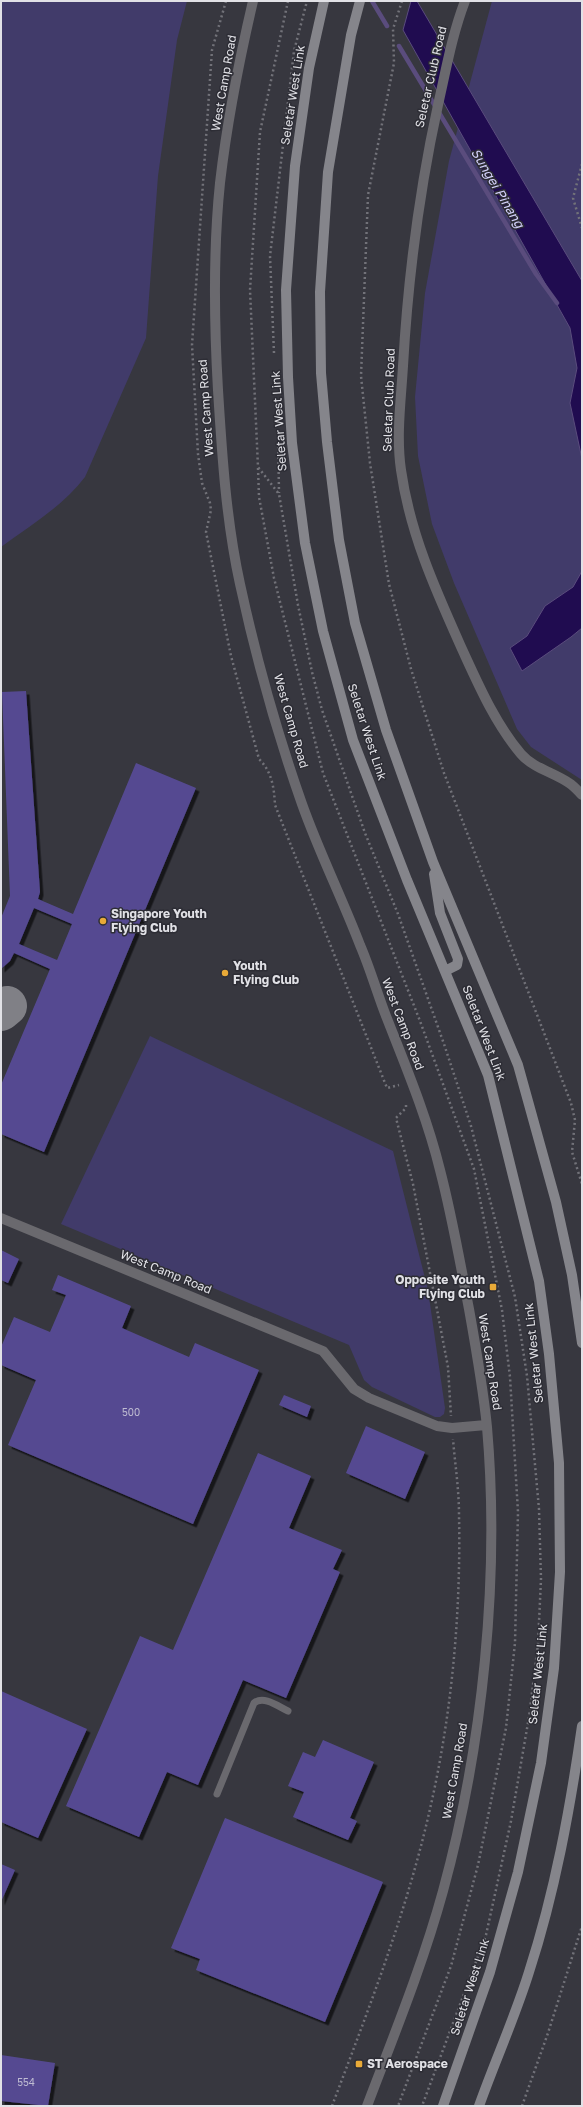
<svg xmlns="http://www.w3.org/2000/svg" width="583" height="2107" font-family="'Golos Text',sans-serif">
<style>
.green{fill:#413b6a}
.water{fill:#200c50;stroke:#5a4c7d}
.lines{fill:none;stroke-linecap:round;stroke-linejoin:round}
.stream{stroke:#5a4c7d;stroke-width:4.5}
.taxiway{stroke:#808086;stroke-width:40}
.building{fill:#554a91;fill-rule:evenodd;filter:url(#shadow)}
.path{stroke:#727279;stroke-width:2.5;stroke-dasharray:2 3;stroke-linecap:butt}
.lane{stroke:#6a696e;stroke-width:7}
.street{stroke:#6a696e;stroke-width:10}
.secondary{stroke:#85858b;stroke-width:10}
.poi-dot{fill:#e9aa38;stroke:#2d2d35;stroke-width:1.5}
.labels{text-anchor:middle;stroke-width:3;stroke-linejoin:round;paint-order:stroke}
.number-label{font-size:10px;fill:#bebbd1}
.street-label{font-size:12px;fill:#e1e1e6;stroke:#2d2d35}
.poi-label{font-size:12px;font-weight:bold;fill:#e1e1e6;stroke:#2d2d35;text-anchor:start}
.water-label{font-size:13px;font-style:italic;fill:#d3d0fa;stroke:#2d2d35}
</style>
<defs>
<filter id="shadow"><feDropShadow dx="3.5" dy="3.5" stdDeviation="0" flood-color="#0009"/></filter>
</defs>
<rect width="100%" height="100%" fill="#37373f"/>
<path class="green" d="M1,1H187L177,40L158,176L146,338L85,477C63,506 31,525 1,547Z
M492,1H582V780L531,747L517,729L454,583L432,524L418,456L415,397L425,293L449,161Z
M150,1036L393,1151L428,1290L445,1408L444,1414L440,1417H435L372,1387L364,1380L349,1345L61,1224Z"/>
<path class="water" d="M411,1H417L582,281V459L570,403L577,368L570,328L403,30Z
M582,571V628L571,637L522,671L510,648L527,636L545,606L573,587Z"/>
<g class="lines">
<path class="stream" d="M372,1L387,26
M399,46L536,274L557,303"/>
<path class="taxiway" d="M1,1011L7,1006"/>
</g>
<path class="building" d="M26,691L40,892L38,899L73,914L136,763L196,788L44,1152L1,1134V1085L50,969L14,953L10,961L1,969V918L10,896L2,692ZM34,908L72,924L57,960L19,944Z
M1,1250L19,1259L8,1283L1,1280Z
M58,1275L131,1306L122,1328L189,1357L195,1343L259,1370L193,1524L8,1445L36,1380L1,1365V1347L14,1317L50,1332L66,1295L52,1290Z
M284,1395L311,1406L307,1417L279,1405Z
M366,1426L425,1452L405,1499L346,1473Z
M258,1453L311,1476L289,1528L342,1550L333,1569L340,1572L286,1698L243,1680L198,1785L167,1772L139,1837L66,1806L140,1636L173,1650Z
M1,1691L87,1729L38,1838L1,1822Z
M323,1740L374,1762L350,1818L357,1821L348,1840L293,1817L304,1792L288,1786L303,1752L315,1757Z
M225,1818L383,1882L325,2022L196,1970L200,1959L171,1948Z
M1,1864L15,1870L1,1902Z
M1,2055L55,2063L48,2106L1,2101Z"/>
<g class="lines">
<path class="path" d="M226,1L212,50L192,345L198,454L202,483L210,503L211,510L206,532L231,656L259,759C272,772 274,787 275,805L387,1088L399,1085
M288,1L260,132L250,290L258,467L279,494L298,605L312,672L322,710L365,833L398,914L444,1044L471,1126L482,1169L515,1297L527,1376L539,1509L541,1579L538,1644L529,1717L511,1821L486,1935L422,2106
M402,1L393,29L394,63L368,195L361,376L370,463L389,584L411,669L444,773L571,1103L575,1120L572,1152L582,1184
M582,164L573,198L582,228
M274,353L270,256L294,51L307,1
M278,432L279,493
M258,468L259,497L274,578L323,773L420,1021L474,1169L502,1310L510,1377L518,1512L515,1643L506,1728L478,1865L451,1966L398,2106
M406,1105V1108L396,1118L413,1184L448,1367L451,1416
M332,2106C369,2008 407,1911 430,1809C452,1713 461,1612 459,1515C459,1489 455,1464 453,1439
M522,2106L548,2033L582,1926"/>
<path class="lane" d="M217,1794L254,1703C264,1695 279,1707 288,1711"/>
<path class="street" d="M253,1C239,61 227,122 220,183C213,251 214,321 218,390C222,454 226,520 240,584C256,658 277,733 302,804C319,852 342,898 360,945C370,968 377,993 386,1016C406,1067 427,1117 440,1170C452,1216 460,1262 469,1309C476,1348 483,1387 487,1427C500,1578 483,1745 443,1891C423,1964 394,2035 367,2106
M465,1C452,35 446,70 438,105C419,192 408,278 403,366C401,400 396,436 401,470C410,534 436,591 462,649C479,686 495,723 521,754C533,768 555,773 569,783C574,786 578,791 582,795
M1,1218L323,1351L354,1389L369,1398L437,1426L452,1428L486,1425"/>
<path class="secondary" d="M324,1L309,68L295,166L286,290L288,377L292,443L305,543L323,631L353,740L407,880L488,1075L539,1281L549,1354L559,1463L560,1572L554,1668L541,1763L518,1872L490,1972L443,2106
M360,1L351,35L328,172L320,292L321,373L327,442L339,540L355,623L386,730L433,862L518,1065L556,1202L572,1275L582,1343
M434,874L440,913L458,959L457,965L445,971
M479,2106C495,2061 515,2017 529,1972C555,1892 570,1809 582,1726"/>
</g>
<g class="poi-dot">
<circle cx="103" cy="921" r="4"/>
<circle cx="225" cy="973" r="4"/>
<rect x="489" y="1283" width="8" height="8" rx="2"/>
<rect x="355" y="2060" width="8" height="8" rx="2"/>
</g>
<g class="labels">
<g class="number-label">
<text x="131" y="1416">500</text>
<text x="26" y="2086">554</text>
</g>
<g class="street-label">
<text transform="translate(431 77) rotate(-77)" y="4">Seletar Club Road</text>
<text transform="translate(224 83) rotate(-80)" y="4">West Camp Road</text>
<text transform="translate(293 95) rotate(-81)" y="4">Seletar West Link</text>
<text transform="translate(389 400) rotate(-88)" y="4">Seletar Club Road</text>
<text transform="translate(206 408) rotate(-94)" y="4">West Camp Road</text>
<text transform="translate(279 421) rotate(-94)" y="4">Seletar West Link</text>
<text transform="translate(291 721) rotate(74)" y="4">West Camp Road</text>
<text transform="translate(367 732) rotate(72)" y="4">Seletar West Link</text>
<text transform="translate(403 1024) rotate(69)" y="4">West Camp Road</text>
<text transform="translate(484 1033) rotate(69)" y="4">Seletar West Link</text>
<text transform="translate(166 1272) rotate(22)" y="4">West Camp Road</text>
<text transform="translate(534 1353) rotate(-96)" y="4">Seletar West Link</text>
<text transform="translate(490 1362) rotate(81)" y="4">West Camp Road</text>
<text transform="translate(538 1674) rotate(-84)" y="4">Seletar West Link</text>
<text transform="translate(455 1771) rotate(-80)" y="4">West Camp Road</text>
<text transform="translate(470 1987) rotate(-72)" y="4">Seletar West Link</text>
</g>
<g class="poi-label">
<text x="111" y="918">Singapore Youth<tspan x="111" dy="14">Flying Club</tspan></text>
<text x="233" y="970">Youth<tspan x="233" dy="14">Flying Club</tspan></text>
<text x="485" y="1284" text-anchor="end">Opposite Youth<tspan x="485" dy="14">Flying Club</tspan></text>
<text x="367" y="2068">ST Aerospace</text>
</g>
<g class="water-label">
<text transform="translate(498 188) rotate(59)" y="5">Sungei Pinang</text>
</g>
</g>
<rect width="583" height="2107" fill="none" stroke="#e1e1e6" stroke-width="4"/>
</svg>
